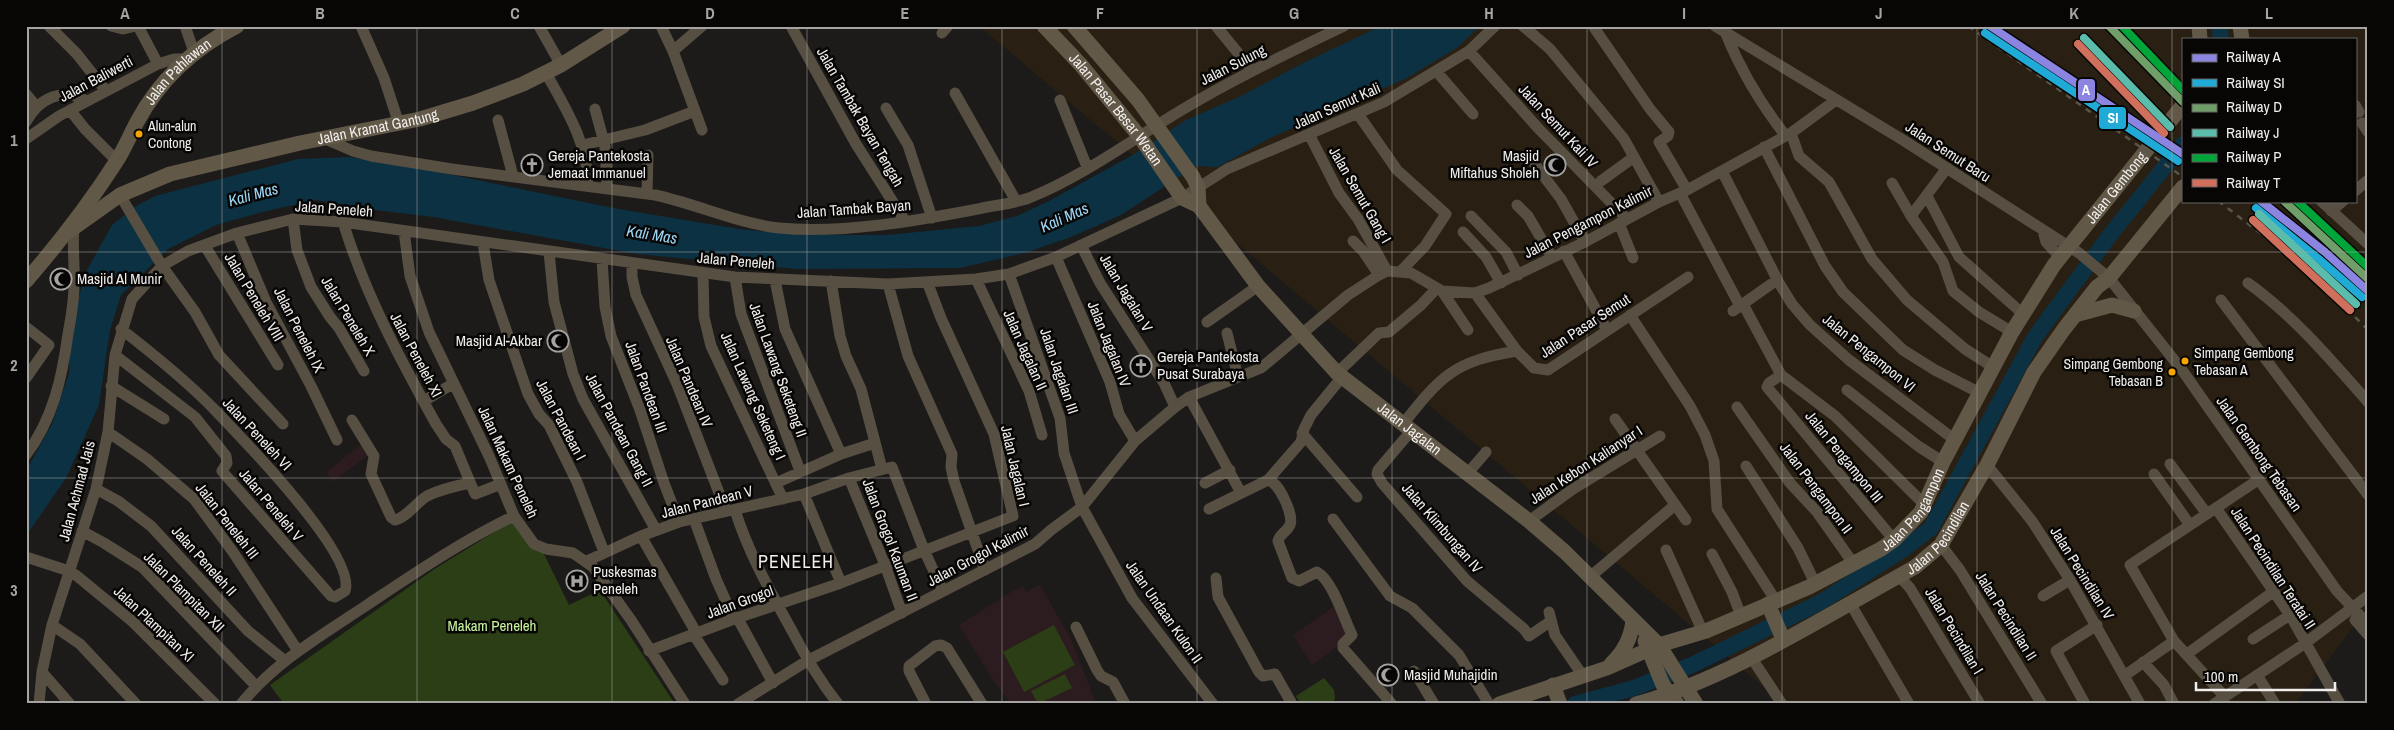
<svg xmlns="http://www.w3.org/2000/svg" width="2394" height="730" font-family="'Archivo Narrow',sans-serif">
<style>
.commercial{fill:#292013;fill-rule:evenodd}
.education{fill:#2c1c1f}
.green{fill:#2b3e15}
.water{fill:#0b3143}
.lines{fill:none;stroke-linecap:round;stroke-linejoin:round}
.river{stroke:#0b3143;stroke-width:16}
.minor{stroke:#574f42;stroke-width:11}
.major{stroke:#625847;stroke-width:15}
.rail{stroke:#58554d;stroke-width:2.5;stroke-dasharray:6 6;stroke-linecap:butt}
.rail-1-casing{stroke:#070605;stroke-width:11}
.rail-2-casing{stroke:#070605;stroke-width:11}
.rail-3-casing{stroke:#070605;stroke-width:11}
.rail-4-casing{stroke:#070605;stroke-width:11}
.rail-5-casing{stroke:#070605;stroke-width:11}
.rail-6-casing{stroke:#070605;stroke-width:11}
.rail-1{stroke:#8b84e0;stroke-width:8}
.rail-2{stroke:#20abd6;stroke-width:8}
.rail-3{stroke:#6f9e68;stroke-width:8}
.rail-4{stroke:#5cbcac;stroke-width:8}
.rail-5{stroke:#00a53a;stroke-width:8}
.rail-6{stroke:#d16f5d;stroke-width:8}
.grid{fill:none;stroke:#a6a4a3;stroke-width:1;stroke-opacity:0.55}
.bus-dot{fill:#f7a600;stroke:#070605;stroke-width:2}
.labels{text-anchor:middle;stroke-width:5;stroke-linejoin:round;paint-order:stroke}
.bus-label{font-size:14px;fill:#f0eeed;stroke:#070605;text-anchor:start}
.street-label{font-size:15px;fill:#f0eeed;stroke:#070605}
.poi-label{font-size:15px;fill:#f0eeed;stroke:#070605;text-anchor:start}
.park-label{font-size:15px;fill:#c7f69d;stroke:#070605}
.water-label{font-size:16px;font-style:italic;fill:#9dd7f8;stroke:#070605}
.quarter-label{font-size:18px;letter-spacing:1px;fill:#f0eeed;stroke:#070605}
.line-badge{stroke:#070605;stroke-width:2}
.badge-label{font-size:14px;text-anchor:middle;font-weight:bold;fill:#fff}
.neatline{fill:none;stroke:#a6a4a3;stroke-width:2}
.grid-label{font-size:16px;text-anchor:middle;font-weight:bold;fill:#a6a4a3}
</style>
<rect width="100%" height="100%" fill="#1c1b1a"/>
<path class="commercial" d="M979,26H2368V607L2295,704H1784ZM2183,39H2355V201H2183Z"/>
<path class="education" d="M363,443L372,452L333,482L326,472Z
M1040,585L1072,641L1095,701L1090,704H1011L991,677L959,625L1011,592L1023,586L1026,592Z
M1335,606L1350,637L1312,665L1293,635Z"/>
<path class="green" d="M512,521L526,541L544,554L569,605L600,590L675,704H284L270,685L433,570Z
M1054,625L1075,665L1024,692L1003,652Z
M1065,674L1072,688L1038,704L1031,691Z
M1324,678L1334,690L1335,699L1330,704H1301L1296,696Z"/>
<path class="water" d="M1381,26H1480L1458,47L1407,78L1270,138L1218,167L1196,166L1121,215L1071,237L1025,253L960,268L796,269L637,254L433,217L367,209L316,200L262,212L216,225L168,249L121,295L110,330L99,405L66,478L26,536V471L52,424L69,373L70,328L86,272L112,225L136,206L155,196L298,159L349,157L394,163L613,208L739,229L802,235H886L979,226L1017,216L1049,201L1131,156L1186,120L1241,96L1305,62Z"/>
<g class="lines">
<path class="river" d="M2219,26L2221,39
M1575,704L1634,688L1692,665L1821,602L1904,549L1931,528L2035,337L2110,235L2183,144"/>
<path class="minor" d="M49,26L77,54L106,91
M111,26L123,29L136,26
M138,26L158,64
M185,26L194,52
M361,26L384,78L399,124
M539,26L561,65
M661,26L673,51L702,130
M791,26L856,144L905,221
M1216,26L1252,70
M1523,26L1550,49L1624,139L1659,202
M1593,26L1650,109L1669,132L1668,136L1659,142L1687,190
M1715,26L1903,140L2079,253L2109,278L2182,370L2337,591L2368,624
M942,33L948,26
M1726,34C1741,71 1761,104 1785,135
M673,51L702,26
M1469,51L1538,128L1627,219
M1437,72L1473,114
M546,73C566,109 588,143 588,185
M955,93L1016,201
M26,94L36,106
M1060,100L1087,167
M2355,105L2359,112
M886,108L908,145L932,218
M595,109L605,146L607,187
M70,110L85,129L117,161
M1358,114L1397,170L1446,214L1425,246L1401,271
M498,120L513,176
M26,122C39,98 62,87 87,101
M2362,123L2368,132
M1791,133L1799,156L1829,182L1872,259L1907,300L1965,349L1993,367
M1309,134L1339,193L1358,219L1387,271
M323,138L353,151L371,156L452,169L655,195C697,204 736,223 779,228C842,234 915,221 978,209C994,205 1013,204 1029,198C1083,176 1130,141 1180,111C1233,79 1288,53 1344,26
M26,139L59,116L158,64L174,59H185
M583,145L645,130L695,111
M1764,147L1825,266L1843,292L1903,350L1935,370L1980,393
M1530,158L1561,199L1585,242
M1722,171L1779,283L1792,304L1810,325L1849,360L1955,440
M1601,181L1634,157
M1892,183L1911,216L1943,262L1953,291L1979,312L2012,332
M2355,191L2368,180
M647,193L648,155
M1680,193L1740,306
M120,195L162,266L195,312L219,355L283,424
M1927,196L1959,257L2023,314
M2321,201L2368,244
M1517,205L1528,216L1552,257
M2331,211L2343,201
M1471,216L1506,252L1518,275
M1911,216L1947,168
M293,219L297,250L311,287L330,317L339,328L364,371
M343,222C365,294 400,359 436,424L446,439L455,446L475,494L501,484
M1619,223L1633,258
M404,231L410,276L429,332L489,456L514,516L534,544L546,549L573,553L593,567L631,620L685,704
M2043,231L2046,242L2060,257
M1463,232L1486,257L1501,283
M237,233L266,302L311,386L337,440
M1353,241L1363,251L1379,275
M483,243L489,280L528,394L539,414L549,425L577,482L604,552
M1081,245L1100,283L1164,383L1175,407
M205,246L278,365
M1564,251L1607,330
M549,252L554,302L573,374L583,399L656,530
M1056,257L1110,382L1119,414L1135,441
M602,259L605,307L611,336L640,410L664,483L679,522
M632,263V277L636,295L677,384L726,511
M703,274L704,317L711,346L783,499
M1009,274L1060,418L1064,453L1082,507L1132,598L1213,704
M735,277L741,314L800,471
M976,279L1029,391L1042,435
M775,280L785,329L841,454
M831,281L840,336L846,356L861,389L882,469
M2248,283C2294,316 2331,360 2368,402
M888,284L908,356L952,454L951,467L954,481L985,570
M1442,291L1468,330
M1475,293L1517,351L1534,368L1548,370L1688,277
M2221,300L2368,495
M1743,304L1781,375L1769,383L1767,387L1894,540
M1733,311L1777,280
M1630,315L1690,406L1705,435L1714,461L1717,509L1776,601
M1207,322L1258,286
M26,327L49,345L26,378
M1227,333L1238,377
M115,355L195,417L226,456L227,463L222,471L331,596L335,597L345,591C358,556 238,434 211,406C183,378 152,353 121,329
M1337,373L1379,333L1389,332L1421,305L1436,289
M1781,375L1835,416L1924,504
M111,386L164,419
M1847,390L1918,446L1943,462
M1189,397L1241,493
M424,401L454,383
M1737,407L1790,483L1817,512L1853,563
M1615,419L1686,520
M352,420L374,456L371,474L391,517L395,520C406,518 417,502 427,496C441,489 455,486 470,483
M1403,424C1441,376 1454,361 1517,351
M1412,430L1378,470L1377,474L1382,483L1467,581L1524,629L1529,636L1551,621
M108,432L147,459L194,499L233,552L298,651
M1302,433L1357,497
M26,455C53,419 62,378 68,334C71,318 74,301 74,285C75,265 72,247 74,227
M2170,464L2207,514
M1987,465L2032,521L2070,580L2140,704
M1746,466L1798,548L1815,583
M1468,473L1486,452
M2154,474L2190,525
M849,478L885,565L902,613
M1268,480C1279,482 1294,515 1290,525C1287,532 1280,533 1278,541L1292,578L1299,581L1317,572C1333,581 1344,619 1352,635L1343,644V648L1392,704
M776,483L841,454L875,443
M1205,483L1230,470
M96,489L118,501L151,526L248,631L284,660
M804,494L841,583
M2216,508L2290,615L2340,704
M1209,509L1268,480L1301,442L1304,429L1311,415L1342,377
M735,510C748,552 770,591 791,629C805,656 819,680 838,704
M694,519L716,579L734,619
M1333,519L1390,596L1412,608L1459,655L1489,704
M1529,521L1573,489L1660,436
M82,531L104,543L142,567L256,686
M641,536L697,634
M1941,545L1960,570L2042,704
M1666,550L1703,632
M1712,554L1732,592L1741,616
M26,557L69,571L77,576L133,622L215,704
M587,561L641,536L679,522L804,494L849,478L892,467L924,550L943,591
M1591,576L1675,505
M1899,576L1910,588L1980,704
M1216,578L1218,597L1259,672L1263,676L1275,674L1292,704
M2043,596L2070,580
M1850,603L1909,704
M1549,612L1555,635L1583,676
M738,619L773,683
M2355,620L2368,635
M52,625L80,644L136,704
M1076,627L1097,670L1101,676L1113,682L1125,704
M694,635L723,680
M2253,639L2290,615
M649,651L734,619L841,583L1013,516L994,434L941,318L928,284
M2187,654L2273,592
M1751,657L1782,704
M2143,662L2164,685L2174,704
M1414,671L1434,704
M42,672L70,704
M2257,675L2275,704
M2124,676L2174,641
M2225,697L2174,641L2130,565L2258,480
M39,704L42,672L52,625L96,489L108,432L115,355L132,299L162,266L188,251L237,233L293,219L343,222L735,277L888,284L976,279L1009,274L1056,257L1182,198L1227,169L1384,102L1469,51L1495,26
M241,704C275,662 322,635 367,605C415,573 462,541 514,516
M738,704L807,661L1035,544L1051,530L1082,507L1135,441L1175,407L1189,397L1261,368L1348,295L1379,275L1387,271L1411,273L1442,291L1475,293L1489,288L1585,242L1659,202L1687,190L1791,133L1836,100
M926,704L909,671V666L935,646L941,645L947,648L982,704
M2085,704L2056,651L2097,625
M2214,704L2304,644L2368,596"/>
<g class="major">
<path id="s1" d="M1044,26L1081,65L1140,137L1182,198L1199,206L1258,286L1337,373L1529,521L1565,552L1659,645L1696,704"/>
<path d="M1074,26L1138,100L1193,177L1198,187L1199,206"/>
<path d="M2199,26L2200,39"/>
<path d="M2240,26L2242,39"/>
<path id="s2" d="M68,232L120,195L170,174L300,143L420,119L473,103L523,84L561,65L623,26"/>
<path id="s3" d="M26,281C59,243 89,204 116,162C124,150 130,135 137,122C160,79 194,48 237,26"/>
<path d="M2075,315L2112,305L2134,311"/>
<path d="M1768,604L1783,639"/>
<path d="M1645,641L1663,685L1677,704"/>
<path d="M1611,664C1624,652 1631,638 1633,621"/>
<path d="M1553,685L1560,704"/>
<path id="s4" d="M1499,704L1607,668L1659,645L1706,631L1809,587L1881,549L1894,540L1921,512L1943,462L2012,332L2054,265L2183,105"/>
<path id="s5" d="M1636,704C1727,679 1817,621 1899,576L1915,567L1941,545L1987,465L2034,372L2064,329L2097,287L2109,278L2183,187"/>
</g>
<path class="rail" d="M1968,26L2183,177
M2218,201C2272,241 2321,282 2368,330"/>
<g class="rail-1-casing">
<path id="rail-1" d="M1990,26L2183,154
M2261,201L2325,252L2368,291"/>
</g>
<g class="rail-2-casing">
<path id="rail-2" d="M1985,33L2178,161
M2256,208L2319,259L2362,297"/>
</g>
<g class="rail-3-casing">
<path id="rail-3" d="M2109,26L2183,102
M2284,201L2368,279"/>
</g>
<g class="rail-4-casing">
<path id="rail-4" d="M2084,38L2170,127
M2259,214L2356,304"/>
</g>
<g class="rail-5-casing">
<path id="rail-5" d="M2122,26L2183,90
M2297,201L2368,267"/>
</g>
<g class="rail-6-casing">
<path id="rail-6" d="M2078,44L2164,133
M2253,220L2350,310"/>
</g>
<use href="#rail-1" class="rail-1"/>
<use href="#rail-2" class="rail-2"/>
<use href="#rail-3" class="rail-3"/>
<use href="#rail-4" class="rail-4"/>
<use href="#rail-5" class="rail-5"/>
<use href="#rail-6" class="rail-6"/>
</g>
<path class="grid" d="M222,26V704M417,26V704M612,26V704M807,26V704M1002,26V704M1197,26V704M1392,26V704M1587,26V704M1782,26V704M1977,26V704M2172,26V704M26,252H2368M26,478H2368"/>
<defs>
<g id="church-ring" transform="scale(1.125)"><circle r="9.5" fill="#070605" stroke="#a6a4a3" stroke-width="1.5"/><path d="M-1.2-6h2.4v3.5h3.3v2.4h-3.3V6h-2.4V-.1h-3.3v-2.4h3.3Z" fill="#a6a4a3"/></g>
<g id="mosque-ring" transform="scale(1.125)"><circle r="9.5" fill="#070605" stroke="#a6a4a3" stroke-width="1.5"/><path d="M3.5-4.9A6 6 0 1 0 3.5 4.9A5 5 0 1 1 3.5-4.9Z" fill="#a6a4a3"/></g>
<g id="hospital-ring" transform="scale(1.125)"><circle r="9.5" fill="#070605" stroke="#a6a4a3" stroke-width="1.5"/><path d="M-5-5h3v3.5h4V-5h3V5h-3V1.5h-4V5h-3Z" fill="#a6a4a3"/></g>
</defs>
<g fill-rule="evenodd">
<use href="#church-ring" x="532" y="165"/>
<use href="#mosque-ring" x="1555" y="165"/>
<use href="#mosque-ring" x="61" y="279"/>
<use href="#mosque-ring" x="558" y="341"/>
<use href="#church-ring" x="1141" y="366"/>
<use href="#hospital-ring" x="577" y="581"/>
<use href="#mosque-ring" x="1388" y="675"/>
</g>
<g class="bus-dot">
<circle cx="139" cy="134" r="4.5"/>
<circle cx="2185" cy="361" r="4.5"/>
<circle cx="2172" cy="372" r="4.5"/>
</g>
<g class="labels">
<g class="bus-label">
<text x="148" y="131">Alun-alun<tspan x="148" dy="17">Contong</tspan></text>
<text x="2194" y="358">Simpang Gembong<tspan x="2194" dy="17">Tebasan A</tspan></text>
<text x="2163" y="369" text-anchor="end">Simpang Gembong<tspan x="2163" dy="17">Tebasan B</tspan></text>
</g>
<g class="street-label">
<text transform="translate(1233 65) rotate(-27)" y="5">Jalan Sulung</text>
<text dy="5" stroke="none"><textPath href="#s3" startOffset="260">Jalan Pahlawan</textPath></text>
<text transform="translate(96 79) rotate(-28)" y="5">Jalan Baliwerti</text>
<text transform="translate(1337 106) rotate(-24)" y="5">Jalan Semut Kali</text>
<text dy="5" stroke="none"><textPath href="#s1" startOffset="110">Jalan Pasar Besar Wetan</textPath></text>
<text transform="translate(860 117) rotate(60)" y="5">Jalan Tambak Bayan Tengah</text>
<text dy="5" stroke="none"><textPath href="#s2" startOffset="331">Jalan Kramat Gantung</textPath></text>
<text transform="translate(1558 126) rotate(47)" y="5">Jalan Semut Kali IV</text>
<text transform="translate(1948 152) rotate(33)" y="5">Jalan Semut Baru</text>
<text dy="5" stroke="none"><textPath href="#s4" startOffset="848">Jalan Gembong</textPath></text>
<text transform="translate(1360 195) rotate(60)" y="5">Jalan Semut Gang I</text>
<text transform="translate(334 209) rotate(4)" y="5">Jalan Peneleh</text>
<text transform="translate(854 209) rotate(-4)" y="5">Jalan Tambak Bayan</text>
<text transform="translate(1588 222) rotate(-27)" y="5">Jalan Pengampon Kalimir</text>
<text transform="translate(736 261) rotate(5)" y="5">Jalan Peneleh</text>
<text transform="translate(1126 293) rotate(59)" y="5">Jalan Jagalan V</text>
<text transform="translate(254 297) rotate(59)" y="5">Jalan Peneleh VIII</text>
<text transform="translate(348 316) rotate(59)" y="5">Jalan Peneleh X</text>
<text transform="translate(1585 326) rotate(-33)" y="5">Jalan Pasar Semut</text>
<text transform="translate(299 330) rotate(63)" y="5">Jalan Peneleh IX</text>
<text transform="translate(1109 344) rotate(68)" y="5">Jalan Jagalan IV</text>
<text transform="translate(1025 350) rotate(66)" y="5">Jalan Jagalan II</text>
<text transform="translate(1869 353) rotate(39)" y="5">Jalan Pengampon VI</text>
<text transform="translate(416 355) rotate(62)" y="5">Jalan Peneleh XI</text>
<text transform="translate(778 370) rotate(70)" y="5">Jalan Lawang Seketeng II</text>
<text transform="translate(1059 371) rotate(71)" y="5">Jalan Jagalan III</text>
<text transform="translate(689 382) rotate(67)" y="5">Jalan Pandean IV</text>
<text transform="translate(646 387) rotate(70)" y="5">Jalan Pandean III</text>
<text transform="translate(753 396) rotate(66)" y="5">Jalan Lawang Seketeng I</text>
<text transform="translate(561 420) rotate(62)" y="5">Jalan Pandean I</text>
<text dy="5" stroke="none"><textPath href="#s1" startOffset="548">Jalan Jagalan</textPath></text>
<text transform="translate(619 430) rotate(62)" y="5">Jalan Pandean Gang II</text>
<text transform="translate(257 434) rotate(47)" y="5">Jalan Peneleh VI</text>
<text transform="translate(2259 454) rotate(55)" y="5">Jalan Gembong Tebasan</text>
<text transform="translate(1844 457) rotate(51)" y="5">Jalan Pengampon III</text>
<text transform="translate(508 462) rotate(65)" y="5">Jalan Makam Peneleh</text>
<text transform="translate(1586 465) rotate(-33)" y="5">Jalan Kebon Kalianyar I</text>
<text transform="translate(1015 466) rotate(77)" y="5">Jalan Jagalan I</text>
<text transform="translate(1816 488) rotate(53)" y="5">Jalan Pengampon II</text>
<text transform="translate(77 491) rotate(-75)" y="5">Jalan Achmad Jais</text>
<text transform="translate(707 502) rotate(-14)" y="5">Jalan Pandean V</text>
<text transform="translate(271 505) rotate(50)" y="5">Jalan Peneleh V</text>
<text dy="5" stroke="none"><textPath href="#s4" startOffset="465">Jalan Pengampon</textPath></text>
<text transform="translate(227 521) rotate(52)" y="5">Jalan Peneleh III</text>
<text transform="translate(1442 528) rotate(49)" y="5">Jalan Klimbungan IV</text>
<text dy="5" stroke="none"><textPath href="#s5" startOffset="349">Jalan Pecindilan</textPath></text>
<text transform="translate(890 540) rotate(69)" y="5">Jalan Grogol Kauman II</text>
<text transform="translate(978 556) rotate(-28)" y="5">Jalan Grogol Kalimir</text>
<text transform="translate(204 561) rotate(48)" y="5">Jalan Peneleh II</text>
<text transform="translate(2273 568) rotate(57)" y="5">Jalan Pecindilan Teratai II</text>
<text transform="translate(2082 573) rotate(58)" y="5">Jalan Pecindilan IV</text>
<text transform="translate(184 592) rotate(45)" y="5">Jalan Plampitan XII</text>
<text transform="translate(740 602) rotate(-20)" y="5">Jalan Grogol</text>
<text transform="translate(1164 612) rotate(55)" y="5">Jalan Undaan Kulon II</text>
<text transform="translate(2006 616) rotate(58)" y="5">Jalan Pecindilan II</text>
<text transform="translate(154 624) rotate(43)" y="5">Jalan Plampitan XI</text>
<text transform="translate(1954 631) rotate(59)" y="5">Jalan Pecindilan I</text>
</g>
<g class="poi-label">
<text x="548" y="161">Gereja Pantekosta<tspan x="548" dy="17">Jemaat Immanuel</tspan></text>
<text x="1539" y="161" text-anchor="end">Masjid<tspan x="1539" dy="17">Miftahus Sholeh</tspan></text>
<text x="77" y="284">Masjid Al Munir</text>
<text x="542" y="346" text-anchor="end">Masjid Al-Akbar</text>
<text x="1157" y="362">Gereja Pantekosta<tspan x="1157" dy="17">Pusat Surabaya</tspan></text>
<text x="593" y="577">Puskesmas<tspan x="593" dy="17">Peneleh</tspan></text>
<text x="1404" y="680">Masjid Muhajidin</text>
</g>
<g class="park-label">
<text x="492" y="631">Makam Peneleh</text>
</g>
<g class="water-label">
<text transform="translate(253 194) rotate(-15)" y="6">Kali Mas</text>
<text transform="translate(1064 217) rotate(-24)" y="6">Kali Mas</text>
<text transform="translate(652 234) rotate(9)" y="6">Kali Mas</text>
</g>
<g class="quarter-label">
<text x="796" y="568">PENELEH</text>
</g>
</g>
<g class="line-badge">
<rect x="2077" y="78" width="19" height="24" rx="5" fill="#8b84e0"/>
<rect x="2098" y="106" width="29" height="24" rx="5" fill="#20abd6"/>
</g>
<g class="badge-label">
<text x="2086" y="95">A</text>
<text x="2113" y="123">SI</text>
</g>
<rect width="2394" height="730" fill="none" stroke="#070605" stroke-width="55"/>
<rect x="2182" y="38" width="175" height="165" fill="#070605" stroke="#646362"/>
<rect x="2192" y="54" width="25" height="8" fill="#8b84e0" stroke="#646362"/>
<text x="2226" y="62" font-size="15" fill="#f0eeed">Railway A</text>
<rect x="2192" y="79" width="25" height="8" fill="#20abd6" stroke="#646362"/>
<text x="2226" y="88" font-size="15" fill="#f0eeed">Railway SI</text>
<rect x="2192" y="104" width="25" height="8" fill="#6f9e68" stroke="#646362"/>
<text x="2226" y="112" font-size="15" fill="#f0eeed">Railway D</text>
<rect x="2192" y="129" width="25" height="8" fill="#5cbcac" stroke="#646362"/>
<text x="2226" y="138" font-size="15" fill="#f0eeed">Railway J</text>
<rect x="2192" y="154" width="25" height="8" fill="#00a53a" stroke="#646362"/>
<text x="2226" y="162" font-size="15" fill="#f0eeed">Railway P</text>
<rect x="2192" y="179" width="25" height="8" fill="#d16f5d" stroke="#646362"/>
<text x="2226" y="188" font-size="15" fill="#f0eeed">Railway T</text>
<path d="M2196 682v8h139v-8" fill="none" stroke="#f0eeed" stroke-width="2.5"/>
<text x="2204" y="682" font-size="15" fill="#f0eeed" stroke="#070605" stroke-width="4" paint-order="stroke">100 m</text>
<rect x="28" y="28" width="2338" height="674" class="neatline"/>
<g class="grid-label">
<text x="125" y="19">A</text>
<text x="320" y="19">B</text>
<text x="515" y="19">C</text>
<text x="710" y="19">D</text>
<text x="905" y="19">E</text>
<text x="1100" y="19">F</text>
<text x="1294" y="19">G</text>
<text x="1489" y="19">H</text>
<text x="1684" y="19">I</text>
<text x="1879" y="19">J</text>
<text x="2074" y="19">K</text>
<text x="2269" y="19">L</text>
<text x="14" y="146">1</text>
<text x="14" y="371">2</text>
<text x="14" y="596">3</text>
</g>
</svg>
